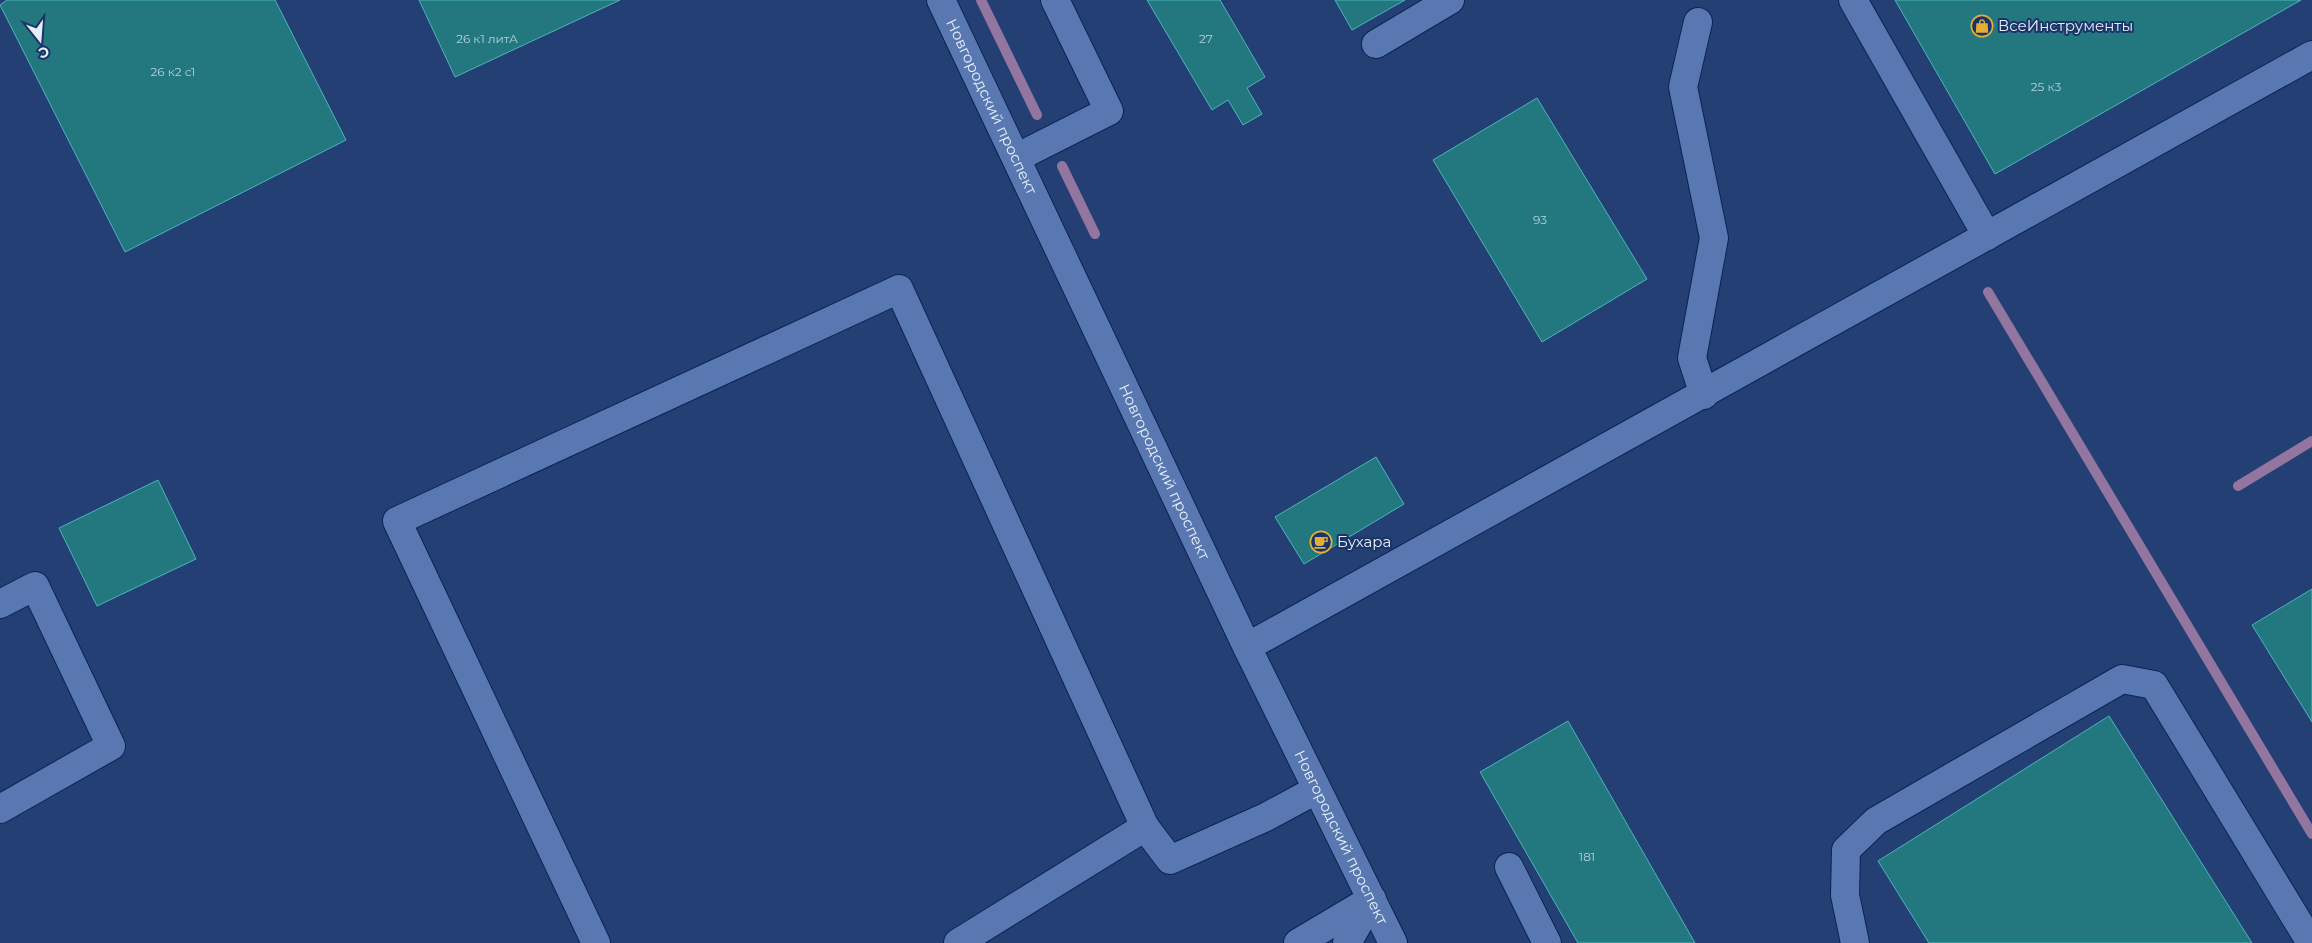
<svg xmlns="http://www.w3.org/2000/svg" width="2312" height="943" font-family="Montserrat,sans-serif">
<style>
.lines{fill:none;stroke-linecap:round;stroke-linejoin:round}
.stream{stroke:#93769f;stroke-width:10}
.building{fill:#22787e;stroke:#4db5bd}
.minor-casing{stroke:#0b2456;stroke-width:30}
.minor{stroke:#5978b1;stroke-width:28}
.labels{text-anchor:middle;stroke-width:4;stroke-linejoin:round;paint-order:stroke}
.number-label{font-size:12px;fill:#b5d0dc}
.poi-label{font-size:15px;fill:#e6eefb;stroke:#1a3467;text-anchor:start}
.street-label{font-size:15px;fill:#e6eefb;stroke:#1a3467}
</style>
<rect width="100%" height="100%" fill="#243f73"/>
<g class="lines">
<path class="stream" d="M981,0L1037,115
M1062,166L1095,234
M1988,292L2312,834
M2238,486L2312,441"/>
</g>
<path class="building" d="M7,0H275L346,140L125,252L0,5Z
M419,0H620L455,77Z
M1147,0H1220L1265,77L1247,88L1262,114L1243,125L1228,100L1212,110Z
M1335,0H1405L1352,30Z
M1895,0H2301L1995,174Z
M1537,98L1647,279L1542,342L1433,160Z
M1376,457L1404,504L1304,564L1275,517Z
M158,480L196,559L97,606L59,528Z
M2312,589V722L2252,625Z
M2109,716L2252,943H1929L1878,861Z
M1568,721L1695,943H1578L1480,772Z"/>
<g class="lines">
<g class="minor-casing">
<g id="minor">
<path id="s1" d="M941,0L1247,647L1393,943"/>
<path d="M1853,0L1987,236"/>
<path d="M1698,22L1683,87L1714,238L1692,358L1704,395"/>
<path d="M1376,44L1450,0"/>
<path d="M1016,158L1109,111L1055,0"/>
<path d="M0,604L35,586L111,746L0,809"/>
<path d="M1247,647L2312,55"/>
<path d="M1509,867L1547,943"/>
<path d="M596,943L397,521L899,289L1145,827L1170,860L1266,817L1316,790"/>
<path d="M958,943L1145,827"/>
<path d="M1298,943L1372,899"/>
<path d="M1347,943L1371,901"/>
<path d="M1855,943L1845,895L1846,850L1876,821L2122,679L2154,685L2311,943"/>
</g>
</g>
<use href="#minor" class="minor"/>
</g>
<defs>
<g id="shop-ring" transform="scale(1.125)"><circle r="9.5" fill="#1a3467" stroke="#e4ad35" stroke-width="1.5"/><path d="M-5-2.5h2.3a2.7 3.5 0 0 1 5.4 0H5L5.5 6h-11ZM-1.5-2.5h3a1.5 2.3 0 0 0-3 0Z" fill="#e4ad35"/></g>
<g id="cafe-ring" transform="scale(1.125)"><circle r="9.5" fill="#1a3467" stroke="#e4ad35" stroke-width="1.5"/><path d="M-5.5-4.5H6V0H3Q3 3.5 0 3.5H-2.5Q-5.5 3.5-5.5 0ZM3-3.2v2h1.7v-2ZM-6 4.5H4V6H-6Z" fill="#e4ad35"/></g>
</defs>
<g fill-rule="evenodd">
<use href="#shop-ring" x="1982" y="26"/>
<use href="#cafe-ring" x="1321" y="542"/>
</g>
<g class="labels">
<g class="number-label">
<text x="487" y="43">26 к1 литА</text>
<text x="1206" y="43">27</text>
<text x="173" y="76">26 к2 с1</text>
<text x="2046" y="91">25 к3</text>
<text x="1540" y="224">93</text>
<text x="1587" y="861">181</text>
</g>
<g class="poi-label">
<text x="1998" y="31">ВсеИнструменты</text>
<text x="1337" y="547">Бухара</text>
</g>
<g class="street-label">
<text dy="5" stroke="none"><textPath href="#s1" startOffset="118">Новгородский проспект</textPath></text>
<text dy="5" stroke="none"><textPath href="#s1" startOffset="522">Новгородский проспект</textPath></text>
<text dy="5" stroke="none"><textPath href="#s1" startOffset="928">Новгородский проспект</textPath></text>
</g>
</g>
<g transform="translate(40 40) rotate(163)" stroke="#1a3467" stroke-width="4" paint-order="stroke">
<path d="M0-4L9 19L0 12L-9 19Z" fill="#e6eefb"/>
<text y="-8" font-size="14" font-weight="bold" text-anchor="middle" fill="#e6eefb">С</text>
</g>
</svg>
